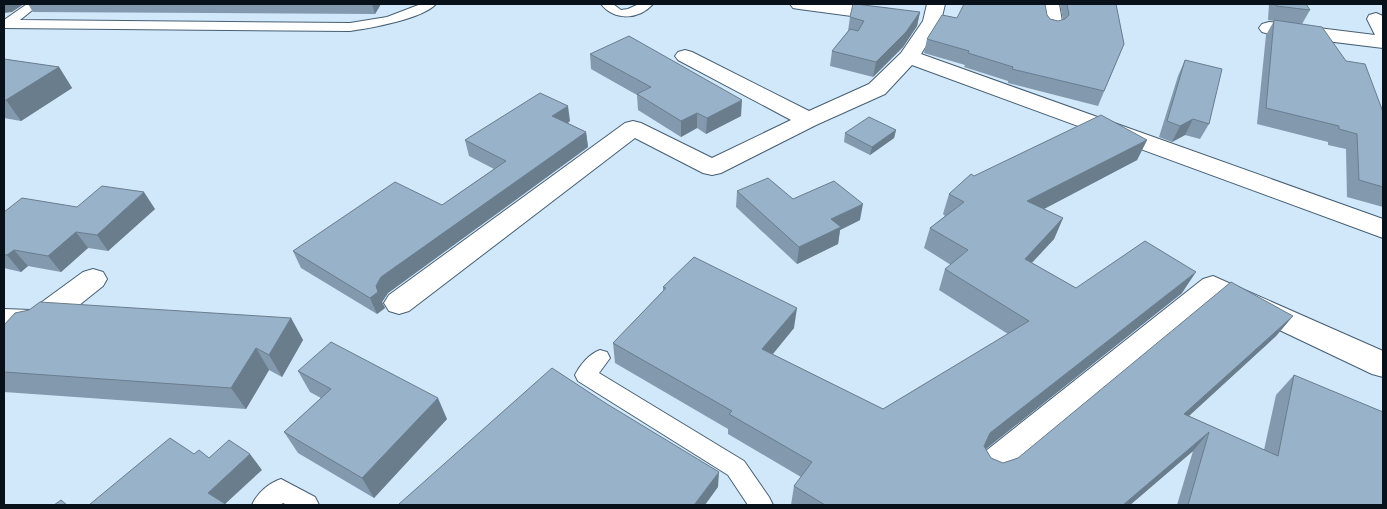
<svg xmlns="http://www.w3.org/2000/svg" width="1387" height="509" font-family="'Noto Serif',serif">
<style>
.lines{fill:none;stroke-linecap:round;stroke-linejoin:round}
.service-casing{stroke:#475f73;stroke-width:2}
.minor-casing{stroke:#475f73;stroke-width:2}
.service{fill:#fff;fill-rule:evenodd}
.minor{fill:#fff;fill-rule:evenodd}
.wall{fill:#8399ad}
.shaded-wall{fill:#6a7d8d}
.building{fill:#98b2c9;stroke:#6a7d8d}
</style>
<rect width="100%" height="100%" fill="#d1e7fa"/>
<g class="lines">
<g class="service-casing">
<path id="service" d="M27,4H40L20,20L350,23L387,17L421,4H436C422,19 371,28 350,31L4,28V20Z
M601,4H613L621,10L628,9L639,4H653C639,20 614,21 601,4Z
M600,350L607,352L610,358L599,373L744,461L769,497L773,505H748L728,475L578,381L575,375C580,365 589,354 600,350Z
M281,479L315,497L319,505H287L283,503L280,505H252C257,493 269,483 281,479Z"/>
</g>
<g class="minor-casing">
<path id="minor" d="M790,4H842L889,9L896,11L898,15L896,19L889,21L799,9L793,8Z
M927,4H945L941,21L921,54L1383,219V238L912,65L885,94L816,125L721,173L712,175L703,173L635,138L409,311L399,314L389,311L384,303L389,295L625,123L633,121L641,123L712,158L791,120L678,60L675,56L678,52L685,50L692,52L809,111L869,84L901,53L923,21Z
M1039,4H1059L1063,27L1060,31L1053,33L1046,31C1040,23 1045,12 1039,4Z
M1376,13L1383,16V48L1269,34L1262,32L1259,28L1262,24L1269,22L1375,35L1367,19L1369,15Z
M93,269L103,272L107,279L103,286L48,330L37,333L4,331V309L31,310L83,272Z
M1213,276L1383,351V377L1372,374L1216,300L1006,476L994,481L982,476L976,465L982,454L1203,279Z"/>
</g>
<use href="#service" class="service"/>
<use href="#minor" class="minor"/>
</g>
<path class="wall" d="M28,4H381L375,14L33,12Z
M1060,4H1116L1124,44L1098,106L1012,84L1008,83V81L964,67L965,65L924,53L927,39L957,18L1047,15L1050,19L1058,21L1063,20Z
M1269,4H1306L1310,10L1302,24L1346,61L1383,112V207L1347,197L1346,149L1328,145V142L1257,124L1266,35L1274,21L1268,20Z
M920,12L917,26L903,47L873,77L830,66L832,51L848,31L850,17Z
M590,54L741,116L706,134L697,128L681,137L638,110L637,95L591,69Z
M4,59L59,67L72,88L21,121L4,118Z
M1185,60L1209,124L1200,139L1185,135L1172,142L1159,137L1178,76Z
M570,121L568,123L586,132L588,147L388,293L382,302L385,308L377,314L301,268L293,251L442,205L494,169L469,156L465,140Z
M896,130L894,138L870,155L844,142L845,133Z
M1147,140L1137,160L1044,209L1063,218L1054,239L1032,263L1076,288L1182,293L985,449L991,458L1003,463L1018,458L1293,316L1276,336L1189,416L1264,450L1276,395L1294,375L1383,505H1177L1193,451L1130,505H791L794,486L801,477L728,434V429L615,363L613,343L663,291V287L794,328L772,354L883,409L1008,334L939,290L945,269L951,265L924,248L930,228L945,216L943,214L949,194L974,176Z
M737,191L793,199L860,220L840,230L838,244L797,264L736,207Z
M77,207L155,209L108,251L88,248L61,272L28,266L21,272L4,268V212Z
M291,318L303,340L282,377L269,370L246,409L4,392V325Z
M298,371L447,419L374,498L298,453L284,432L321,398L310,392Z"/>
<path class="shaded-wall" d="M4,4H24L12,12L4,13Z
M372,4H381L375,14Z
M920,12L917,26L903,47L873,77L876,62Z
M59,67L72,88L21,121L6,100Z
M742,100L741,116L706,134L707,118Z
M568,106L570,121L554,132L552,116Z
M697,113V128L681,137V121Z
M1193,119L1185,135L1172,142L1180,126Z
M896,130L894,138L870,155L872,147Z
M586,132L588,147L388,293L382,302L385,308L377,314L370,298L376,286L381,277Z
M1147,140L1137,160L1019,222L1027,201Z
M144,192L155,209L108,251L97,235Z
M863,204L860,220L840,230L838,244L797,264L799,247L831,219Z
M1063,218L1054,239L1016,279L1025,259Z
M76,232L88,248L61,272L48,256Z
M14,250L28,266L21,272L7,255Z
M1196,272L1182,293L981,453L990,433Z
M797,308L794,328L760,370L762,349Z
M1293,316L1276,336L1169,434L1184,414Z
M291,318L303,340L282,377L269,355Z
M256,348L269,370L246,409L231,388Z
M438,398L447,419L374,498L362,478Z
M1209,432L1193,451L1130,505H1123Z
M250,454L262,470L224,505L208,493Z
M719,472L718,487L705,505H694Z"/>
<path class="building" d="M853,4H856L920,12L906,32L876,62L832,51L850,29L858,31L864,21L850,17Z
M964,4H1045L1047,15L1050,19L1058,21L1065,19L1069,15L1067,4H1116L1124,44L1104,91L1016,70L1012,69L1013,67L968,53L969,51L927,39L942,15L957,18Z
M1276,4H1306L1310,10L1276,6Z
M1274,20L1322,27L1346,61L1365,64L1383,112V187L1359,180L1357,134L1339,129V126L1266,108Z
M629,36L742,100L707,118L697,113L681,121L637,94L651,87L590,54Z
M4,59L59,67L6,100H4Z
M1185,60L1222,69L1209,124L1193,119L1180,126L1167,121Z
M540,93L568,106L552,116L586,132L381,277L376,286L378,292L370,298L293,251L395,182L442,205L506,161L465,140Z
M1101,115L1147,140L1027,201L1063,218L1025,259L1076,288L1145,241L1196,272L990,433L984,446L991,458L1003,463L1018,458L1231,282L1293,316L1184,414L1278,456L1294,375L1383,412V505H1188L1209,432L1123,505H825L794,486L812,462L729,414L732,411L613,343L666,288L663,287L694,257L797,308L762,349L883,409L1029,321L945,269L968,250L930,228L964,202L949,194L971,174L974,176Z
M869,117L896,130L872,147L845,133Z
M768,178L793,199L834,181L863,204L831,219L841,227L799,247L737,191Z
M102,186L144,192L97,235L76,232L48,256L14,250L7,255H4V212L22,198L77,207Z
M40,302L291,318L269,355L256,348L231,388L4,372V325L15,313L29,310Z
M331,342L438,398L362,478L284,432L331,389L298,371Z
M552,368L607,404L719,472L694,505H401L399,504Z
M170,438L194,454L199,450L209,458L229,440L250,454L208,493L227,505H89Z
M61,500L67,505H54Z"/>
<rect width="1387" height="509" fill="none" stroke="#08111a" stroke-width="10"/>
</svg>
